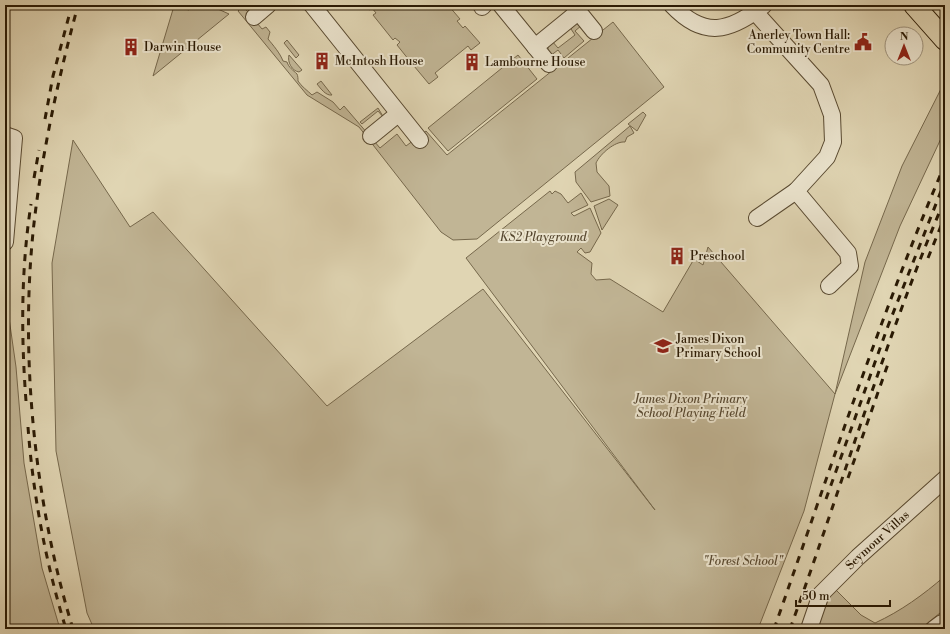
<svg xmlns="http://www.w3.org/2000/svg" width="950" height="634" font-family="'Libre Bodoni',serif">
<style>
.green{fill:#c1b595;stroke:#76684c}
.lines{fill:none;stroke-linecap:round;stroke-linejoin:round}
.minor-casing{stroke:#584930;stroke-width:18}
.major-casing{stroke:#2a1a04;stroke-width:22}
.minor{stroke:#ebe4ce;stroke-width:16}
.major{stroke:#e0d5b3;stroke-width:20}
.rail{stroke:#2a1a04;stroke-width:3;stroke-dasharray:7 7;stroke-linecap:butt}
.labels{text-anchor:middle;stroke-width:4;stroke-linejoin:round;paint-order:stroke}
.poi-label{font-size:12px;fill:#2a1a04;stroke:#ebe4ce;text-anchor:start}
.park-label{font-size:12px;font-style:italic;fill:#574830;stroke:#ebe4ce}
.street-label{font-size:12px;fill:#2a1a04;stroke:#ebe4ce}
</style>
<rect width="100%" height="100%" fill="#e0d5b3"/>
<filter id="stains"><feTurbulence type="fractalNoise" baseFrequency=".005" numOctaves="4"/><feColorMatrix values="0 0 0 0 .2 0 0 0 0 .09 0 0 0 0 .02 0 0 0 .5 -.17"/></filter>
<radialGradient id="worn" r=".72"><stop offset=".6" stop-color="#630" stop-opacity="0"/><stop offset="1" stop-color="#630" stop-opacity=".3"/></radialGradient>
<path class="green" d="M190,5H209L229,14L153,76L174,6L189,10Z
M365,5H448L460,19L457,21L463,28L465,26L480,43L471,50L468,46L435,73L438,77L429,84L414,66L417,64L412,58L409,60L397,45L400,42L395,38L393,40L373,15L376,13L372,8L369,10Z
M243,6L262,29L266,27L270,32L268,39C273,45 280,53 283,61L287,62C289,68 293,70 297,74C298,76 298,79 298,81C301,86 308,91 312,95L317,92L333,102L340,110L344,106L380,148L397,134L406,146L426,131L447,155L613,22L664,87L477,239L453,240L441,232L359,127L307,95L238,11Z
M575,22H577L582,25L575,31L584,41L564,58L558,50L550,56C547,50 547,46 552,41L558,48L575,35L571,29L576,24Z
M287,40L299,55L296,58L284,43Z
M289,55L302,70L299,72C292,71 287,62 289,55Z
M518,55L537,79L448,151L428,128Z
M321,81L332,95C326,96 321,89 317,84Z
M945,81V130L900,226L835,394L804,511L758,629H94L87,613L56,451L52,263L73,140L130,227L153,212L327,406L483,289L655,510L466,258L550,191L552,194L555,191L561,194L568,203L581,193L588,205L571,213L574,216L590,208L601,233L590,252L585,253L581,248L577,252L592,263L591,274L596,280L610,279L663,312L694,259L703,265L708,247L835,394L865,262L902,166Z
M378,108L384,118L378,111L362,124L360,122Z
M643,112L646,115L637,131L628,124Z
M630,126L634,133L627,137L625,142C615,141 600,154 596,163L597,172L609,186L610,196L591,202L576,182L575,172Z
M609,199L618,205L602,230L594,206Z
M5,303L7,304L16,367L24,463L42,568L60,629H5Z
M945,576V609L920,629H815L823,602L836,590L861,615L875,623C901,611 923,595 945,576Z"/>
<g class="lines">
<g class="minor-casing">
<g id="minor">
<path d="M312,5L420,140"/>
<path d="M501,5L549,64"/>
<path d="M573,5L594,31"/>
<path d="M672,5C704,39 730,32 764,5"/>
<path d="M482,7L484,5"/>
<path d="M755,12L821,85L832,115L833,142L827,157L796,191L848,253L850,266L829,286"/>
<path d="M254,17L268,5"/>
<path d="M535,47L578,12"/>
<path d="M5,135L14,138L5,242"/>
<path d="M371,136L398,114"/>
<path d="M757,218L796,191"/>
<path id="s1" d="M809,629L821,594L858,557L945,479"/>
<path d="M934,629L942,623"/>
</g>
</g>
<g class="major-casing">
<path id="major" d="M914,5L945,40"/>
</g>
<use href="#minor" class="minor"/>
<use href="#major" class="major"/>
<path class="rail" d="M45,119L53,76L70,12
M34,178L39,150
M928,258L945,216
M26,401C21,335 21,269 31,204
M28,427C33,495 46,564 66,629
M848,478L889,361
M826,499L888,326L945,181
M73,629C33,499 18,342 36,207C45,139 60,72 78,5
M774,629C829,473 880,316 945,164
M790,629C842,486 885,339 945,199"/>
</g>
<defs>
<g id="civic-bare" transform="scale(1.38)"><path d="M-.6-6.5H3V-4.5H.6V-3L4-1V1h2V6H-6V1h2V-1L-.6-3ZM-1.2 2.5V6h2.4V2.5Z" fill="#8f2418" stroke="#ebe4ce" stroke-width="2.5" paint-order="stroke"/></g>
<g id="building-bare" transform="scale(1.38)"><path d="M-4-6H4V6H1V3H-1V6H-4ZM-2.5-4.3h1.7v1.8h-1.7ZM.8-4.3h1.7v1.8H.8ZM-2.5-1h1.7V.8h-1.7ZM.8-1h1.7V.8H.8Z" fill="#8f2418" stroke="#ebe4ce" stroke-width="2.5" paint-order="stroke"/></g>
<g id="school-bare" transform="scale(1.38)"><path d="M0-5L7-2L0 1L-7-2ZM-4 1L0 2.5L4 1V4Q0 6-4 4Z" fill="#8f2418" stroke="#ebe4ce" stroke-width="2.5" paint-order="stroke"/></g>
</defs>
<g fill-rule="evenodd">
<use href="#civic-bare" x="863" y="42"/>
<use href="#building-bare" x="131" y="47"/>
<use href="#building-bare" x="322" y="61"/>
<use href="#building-bare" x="472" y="62"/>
<use href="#building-bare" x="677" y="256"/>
<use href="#school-bare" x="663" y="346"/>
</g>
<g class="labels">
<g class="poi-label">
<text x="850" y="39" text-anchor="end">Anerley Town Hall:<tspan x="850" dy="14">Community Centre</tspan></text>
<text x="144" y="51">Darwin House</text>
<text x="335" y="65">McIntosh House</text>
<text x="485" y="66">Lambourne House</text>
<text x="690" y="260">Preschool</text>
<text x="676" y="343">James Dixon<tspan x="676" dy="14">Primary School</tspan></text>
</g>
<g class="park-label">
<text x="543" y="241">KS2 Playground</text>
<text x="691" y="403">James Dixon Primary<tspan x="691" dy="14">School Playing Field</tspan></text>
<text x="743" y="565">"Forest School"</text>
</g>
<g class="street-label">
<text dy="4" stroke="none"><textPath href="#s1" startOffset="115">Seymour Villas</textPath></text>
</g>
</g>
<rect width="950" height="634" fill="none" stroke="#e0d5b3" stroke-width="20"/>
<rect x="6" y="6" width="938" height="622" fill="none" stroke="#2a1a04" stroke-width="2"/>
<rect x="10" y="10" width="930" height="614" fill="none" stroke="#2a1a04"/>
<g transform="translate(904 46)"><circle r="19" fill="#ebe4ce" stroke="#9e937d"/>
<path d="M0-3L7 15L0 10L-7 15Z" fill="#8f2418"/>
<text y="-6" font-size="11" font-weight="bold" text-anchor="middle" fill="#2a1a04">N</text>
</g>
<path d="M796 600v6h94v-6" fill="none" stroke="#2a1a04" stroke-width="2"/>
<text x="802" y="600" font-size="12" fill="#2a1a04" stroke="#ebe4ce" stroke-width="3" paint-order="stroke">50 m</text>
<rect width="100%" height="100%" filter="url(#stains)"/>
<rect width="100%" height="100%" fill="url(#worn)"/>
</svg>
